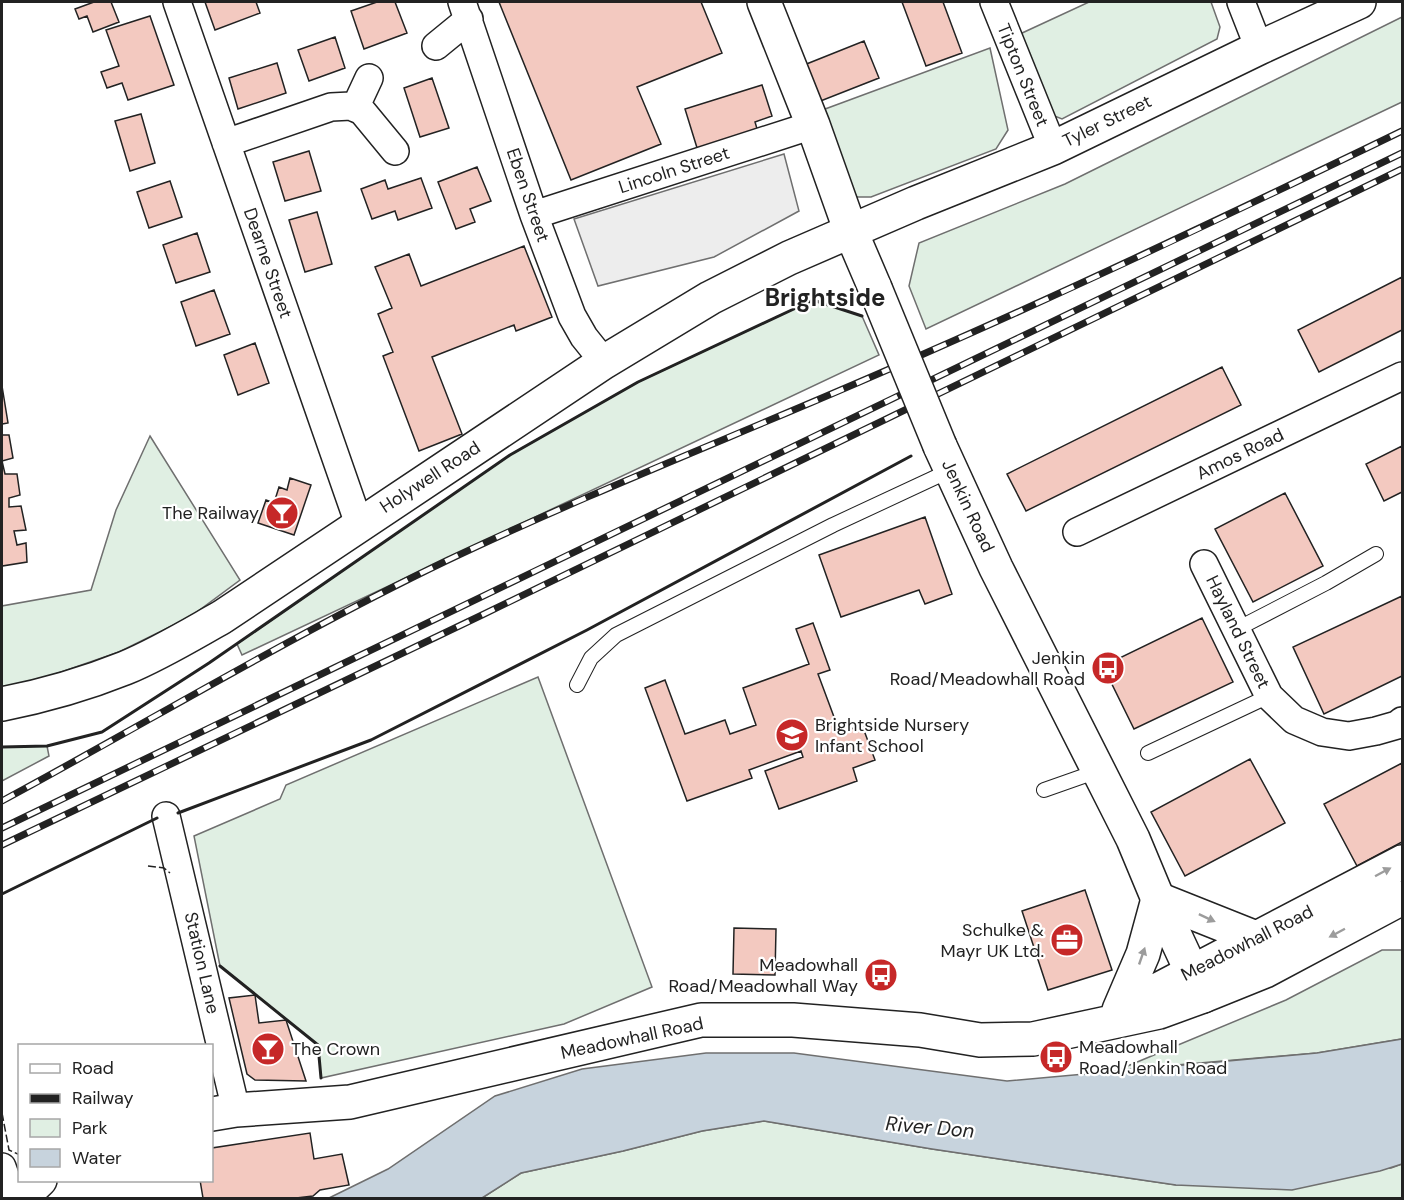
<svg xmlns="http://www.w3.org/2000/svg" width="1404" height="1200" font-family="'DM Sans',sans-serif">
<style>
.green{fill:#e0efe3;stroke:#6f6f6f;stroke-width:1.5}
.parking{fill:#ededed;stroke:#6f6f6f;stroke-width:1.5}
.water{fill:#c7d3dd;stroke:#6f6f6f;stroke-width:1.5}
.building{fill:#f3c9c0;stroke:#222;stroke-width:1.5}
.lines{fill:none;stroke-linecap:round;stroke-linejoin:round}
.lane-casing{stroke:#222;stroke-width:16}
.street-casing{stroke:#222;stroke-width:30}
.secondary-casing{stroke:#222;stroke-width:36}
.primary-casing{stroke:#222;stroke-width:36}
.lane{stroke:#fff;stroke-width:14}
.street{stroke:#fff;stroke-width:27}
.secondary{stroke:#fff;stroke-width:33}
.primary{stroke:#fff;stroke-width:33}
.rail-casing{stroke:#222;stroke-width:7}
.rail{stroke:#fff;stroke-width:4.5;stroke-dasharray:14;stroke-linecap:butt}
.secondary-bridge-casing{stroke:#222;stroke-width:36;stroke-linecap:butt}
.secondary-bridge{stroke:#fff;stroke-width:33}
.fence{stroke:#222;stroke-width:1.5;stroke-dasharray:8 3;stroke-linecap:butt}
.wall{stroke:#222;stroke-width:3}
.oneway{fill:#9c9c9c}
.labels{text-anchor:middle;stroke-width:4.5;stroke-linejoin:round;paint-order:stroke}
.street-label{font-size:18px;fill:#222;stroke:#fff}
.poi-label{font-size:18px;fill:#222;stroke:#fff;text-anchor:end}
.water-label{font-size:20px;font-style:italic;fill:#222;stroke:#fff}
.district-label{font-size:24px;font-weight:bold;fill:#222;stroke:#fff}
</style>
<rect width="100%" height="100%" fill="#fff"/>
<path class="green" d="M1089,2H1211L1220,27L1217,39L1062,119L1052,115L1020,34Z
M1402,17V102L926,329L909,286L919,243L1065,184Z
M990,48L1008,130L996,149L871,197H857L847,181L817,112Z
M813,300L862,316L879,355L242,655L237,644L510,455L638,382Z
M150,436L240,580L190,617L119,652L15,688L2,686V606L91,590L116,510Z
M538,677L652,987L564,1024L321,1078L318,1045L220,966L194,836L280,799L286,785Z
M47,746L49,756L2,781V747Z
M1382,950H1402V1039L1317,1053L1118,1070L1286,1000Z
M764,1121L932,1149L1176,1185L1391,1168L1402,1164V1198H482L521,1173L623,1151L702,1131Z"/>
<path class="parking" d="M784,154L799,211L714,257L598,286L574,219Z"/>
<path class="water" d="M1402,1039V1164L1380,1171L1292,1190L1176,1185L932,1149L764,1121L702,1131L623,1151L521,1173L482,1198H329L388,1169L495,1096L582,1069L706,1053H794L1007,1081L1317,1053Z"/>
<path class="building" d="M94,2H111L119,22L93,32L87,16L79,19L75,9Z
M205,2H256L260,13L215,30Z
M377,2H395L407,33L364,49L351,11Z
M499,2H701L722,53L637,87L661,144L571,180Z
M902,2H943L962,53L926,66Z
M150,16L174,85L128,100L122,83L107,88L101,72L119,66L106,30Z
M335,37L345,68L309,81L298,50Z
M864,41L879,78L818,102L804,65Z
M277,63L286,93L238,109L229,78Z
M432,78L449,128L420,137L404,88Z
M762,85L772,116L755,122L758,132L698,151L685,109Z
M141,114L155,163L130,171L115,121Z
M309,151L321,191L285,201L273,162Z
M477,167L491,201L470,209L475,222L456,229L438,182Z
M421,178L432,208L398,220L395,211L372,219L361,189L385,180L388,189Z
M170,181L182,217L149,228L137,192Z
M317,212L332,264L305,272L289,220Z
M197,233L210,272L176,283L163,245Z
M524,246L552,317L516,331L514,325L432,357L462,434L419,451L383,356L393,352L378,314L392,308L375,267L409,254L421,286Z
M1402,277V330L1319,372L1298,330Z
M214,290L230,334L196,346L181,302Z
M255,343L269,383L238,395L224,355Z
M1222,367L1241,405L1026,511L1007,474Z
M2,386L8,423L2,424Z
M2,435H9L13,458L2,461L5,474H17L20,495L9,498V507L21,506L26,530L14,531L17,545L26,543L27,562L2,566Z
M1402,446V492L1384,501L1366,464Z
M290,478L311,485L294,535L258,523L266,500L274,503L279,487L287,490Z
M1285,493L1323,566L1253,602L1215,529Z
M925,517L952,594L925,604L919,590L841,617L819,555Z
M1402,596V676L1324,714L1293,647Z
M1202,618L1233,682L1134,729L1103,666Z
M813,623L830,670L818,674L840,733L862,725L875,760L853,768L857,781L779,809L765,771L803,757L801,751L749,770L752,778L687,801L645,688L665,680L685,734L725,720L730,734L756,725L743,688L809,664L796,629Z
M1250,759L1285,823L1185,876L1151,812Z
M1402,763V842L1357,866L1324,804Z
M1085,890L1112,970L1048,990L1022,911Z
M734,928L776,929L775,975L733,974Z
M255,995L259,1023L286,1020L306,1081L255,1080L247,1074L229,998Z
M310,1133L314,1159L342,1154L349,1185L320,1190L313,1196L296,1198H203L200,1180H212V1148Z"/>
<g class="lines">
<g class="lane-casing">
<path id="lane" d="M1235,630L1326,583L1376,554
M577,685L591,658L616,635L833,525L951,470
M1148,753L1269,696
M1044,790L1098,771"/>
</g>
<g class="street-casing">
<path id="street" d="M177,2L359,524
M462,2L534,215L572,316L584,337L604,362
M994,2L1053,148
M1241,2L1259,48
M436,46L469,19
M355,108L369,78
M226,143L331,107L351,106L362,111L395,151
M534,215L813,125
M1077,532L1402,376
M1204,564L1269,696L1294,720L1322,732L1349,736L1376,731L1397,725L1402,721
M166,816L236,1110
M2,1167L13,1198"/>
</g>
<g class="secondary-casing">
<path id="secondary" d="M764,2L813,125L851,232L875,288
M940,446L996,568L1133,839L1158,899L1203,996
M2,704C43,696 85,684 125,668C159,654 190,635 222,617L604,362L710,298L789,258L916,203L1053,148L1259,48L1359,2"/>
</g>
<g class="primary-casing">
<path id="primary" d="M1125,1007L1402,862
M1119,1010L1143,954L1158,899L1256,938
M212,1114L236,1110L350,1102L701,1020H793L920,1030L980,1040L1033,1039L1159,1012L1203,996L1265,971L1402,898
M21,1198L40,1180"/>
</g>
<use href="#lane" class="lane"/>
<use href="#street" class="street"/>
<use href="#secondary" class="secondary"/>
<use href="#primary" class="primary"/>
<g class="rail-casing">
<path id="rail" d="M2,801C150,721 296,633 448,560C606,485 769,423 928,352C1088,282 1245,207 1402,131
M2,828L1402,153
M2,845L482,615L1402,169"/>
</g>
<use href="#rail" class="rail"/>
<g class="secondary-bridge-casing">
<path id="secondary-bridge" d="M875,288L940,446"/>
</g>
<use href="#secondary-bridge" class="secondary-bridge"/>
<path class="fence" d="M148,866L164,868L170,873
M2,1113L9,1150L20,1155"/>
<path class="wall" d="M2,747L47,746L102,732L209,663L510,455L638,382L813,300L862,316
M178,813L371,740L587,630L911,456
M2,894L157,818
M220,966L318,1045L321,1078"/>
</g>
<defs><path id="oneway-solid" d="M-6-.8H1V-3.2L6.5 0L1 3.2V.8H-6Z" transform="scale(1.5)"/></defs>
<g class="oneway">
<use href="#oneway-solid" transform="translate(1383 872) rotate(-28)"/>
<use href="#oneway-solid" transform="translate(1207 918) rotate(25)"/>
<use href="#oneway-solid" transform="translate(1337 933) rotate(152)"/>
<use href="#oneway-solid" transform="translate(1142 956) rotate(-71)"/>
</g>
<defs>
<g id="bar-disc" transform="scale(1.725)"><circle r="9.5" fill="#c62828" stroke="#fff"/><path d="M-6-5H6L.8 .8V4.5H3.5V6h-7V4.5H-.8V.8Z" fill="#fff"/></g>
<g id="bus-disc" transform="scale(1.725)"><circle r="9.5" fill="#c62828" stroke="#fff"/><path d="M-5-6H5V4H4V6H2V4H-2V6H-4V4H-5ZM-3.5-4V0h7V-4ZM-3.5 1.2v1.5H-2V1.2ZM2 1.2v1.5H3.5V1.2Z" fill="#fff"/></g>
<g id="school-disc" transform="scale(1.725)"><circle r="9.5" fill="#c62828" stroke="#fff"/><path d="M0-5L7-2L0 1L-7-2ZM-4 1L0 2.5L4 1V4Q0 6-4 4Z" fill="#fff"/></g>
<g id="office-disc" transform="scale(1.725)"><circle r="9.5" fill="#c62828" stroke="#fff"/><path d="M-6-3h4V-5.5h4V-3h4V5H-6ZM-1-4.5V-3h2v-1.5ZM-6 0V1H6V0Z" fill="#fff"/></g>
</defs>
<g fill-rule="evenodd">
<use href="#bar-disc" x="282" y="513"/>
<use href="#bus-disc" x="1108" y="668"/>
<use href="#school-disc" x="792" y="735"/>
<use href="#office-disc" x="1067" y="940"/>
<use href="#bus-disc" x="881" y="975"/>
<use href="#bar-disc" x="268" y="1049"/>
<use href="#bus-disc" x="1056" y="1057"/>
</g>
<g class="labels">
<g class="street-label">
<text transform="translate(1023 75) rotate(68)" y="6">Tipton Street</text>
<text transform="translate(1107 121) rotate(-26)" y="6">Tyler Street</text>
<text transform="translate(674 170) rotate(-18)" y="6">Lincoln Street</text>
<text transform="translate(528 195) rotate(71)" y="6">Eben Street</text>
<text transform="translate(268 263) rotate(71)" y="6">Dearne Street</text>
<text transform="translate(1240 454) rotate(-26)" y="6">Amos Road</text>
<text transform="translate(430 477) rotate(-33)" y="6">Holywell Road</text>
<text transform="translate(968 506) rotate(65)" y="6">Jenkin Road</text>
<text transform="translate(1238 632) rotate(64)" y="6">Hayland Street</text>
<text transform="translate(1247 943) rotate(-27)" y="6">Meadowhall Road</text>
<text transform="translate(202 963) rotate(77)" y="6">Station Lane</text>
<text transform="translate(632 1038) rotate(-12)" y="6">Meadowhall Road</text>
</g>
<g class="poi-label">
<text x="259" y="519">The Railway</text>
<text x="1085" y="664">Jenkin<tspan x="1085" dy="21">Road/Meadowhall Road</tspan></text>
<text x="815" y="731" text-anchor="start">Brightside Nursery<tspan x="815" dy="21">Infant School</tspan></text>
<text x="1044" y="936">Schulke &amp;<tspan x="1044" dy="21">Mayr UK Ltd.</tspan></text>
<text x="858" y="971">Meadowhall<tspan x="858" dy="21">Road/Meadowhall Way</tspan></text>
<text x="1079" y="1053" text-anchor="start">Meadowhall<tspan x="1079" dy="21">Road/Jenkin Road</tspan></text>
<text x="291" y="1055" text-anchor="start">The Crown</text>
</g>
<g class="water-label">
<text transform="translate(930 1127) rotate(5)" y="7">River Don</text>
</g>
<g class="district-label">
<text x="825" y="306">Brightside</text>
</g>
</g>
<rect width="1404" height="1200" fill="none" stroke="#222222" stroke-width="6"/>
<rect x="18" y="1044" width="195" height="138" fill="#ffffff" stroke="#a7a7a7" stroke-width="1.5"/>
<rect x="30" y="1064" width="30" height="9" fill="#ffffff" stroke="#a7a7a7" stroke-width="1.5"/>
<text x="72" y="1074" font-size="18" fill="#222222">Road</text>
<rect x="30" y="1094" width="30" height="9" fill="#222222" stroke="#a7a7a7" stroke-width="1.5"/>
<text x="72" y="1104" font-size="18" fill="#222222">Railway</text>
<rect x="30" y="1119" width="30" height="18" fill="#e0efe3" stroke="#a7a7a7" stroke-width="1.5"/>
<text x="72" y="1134" font-size="18" fill="#222222">Park</text>
<rect x="30" y="1149" width="30" height="18" fill="#c7d3dd" stroke="#a7a7a7" stroke-width="1.5"/>
<text x="72" y="1164" font-size="18" fill="#222222">Water</text>
</svg>
